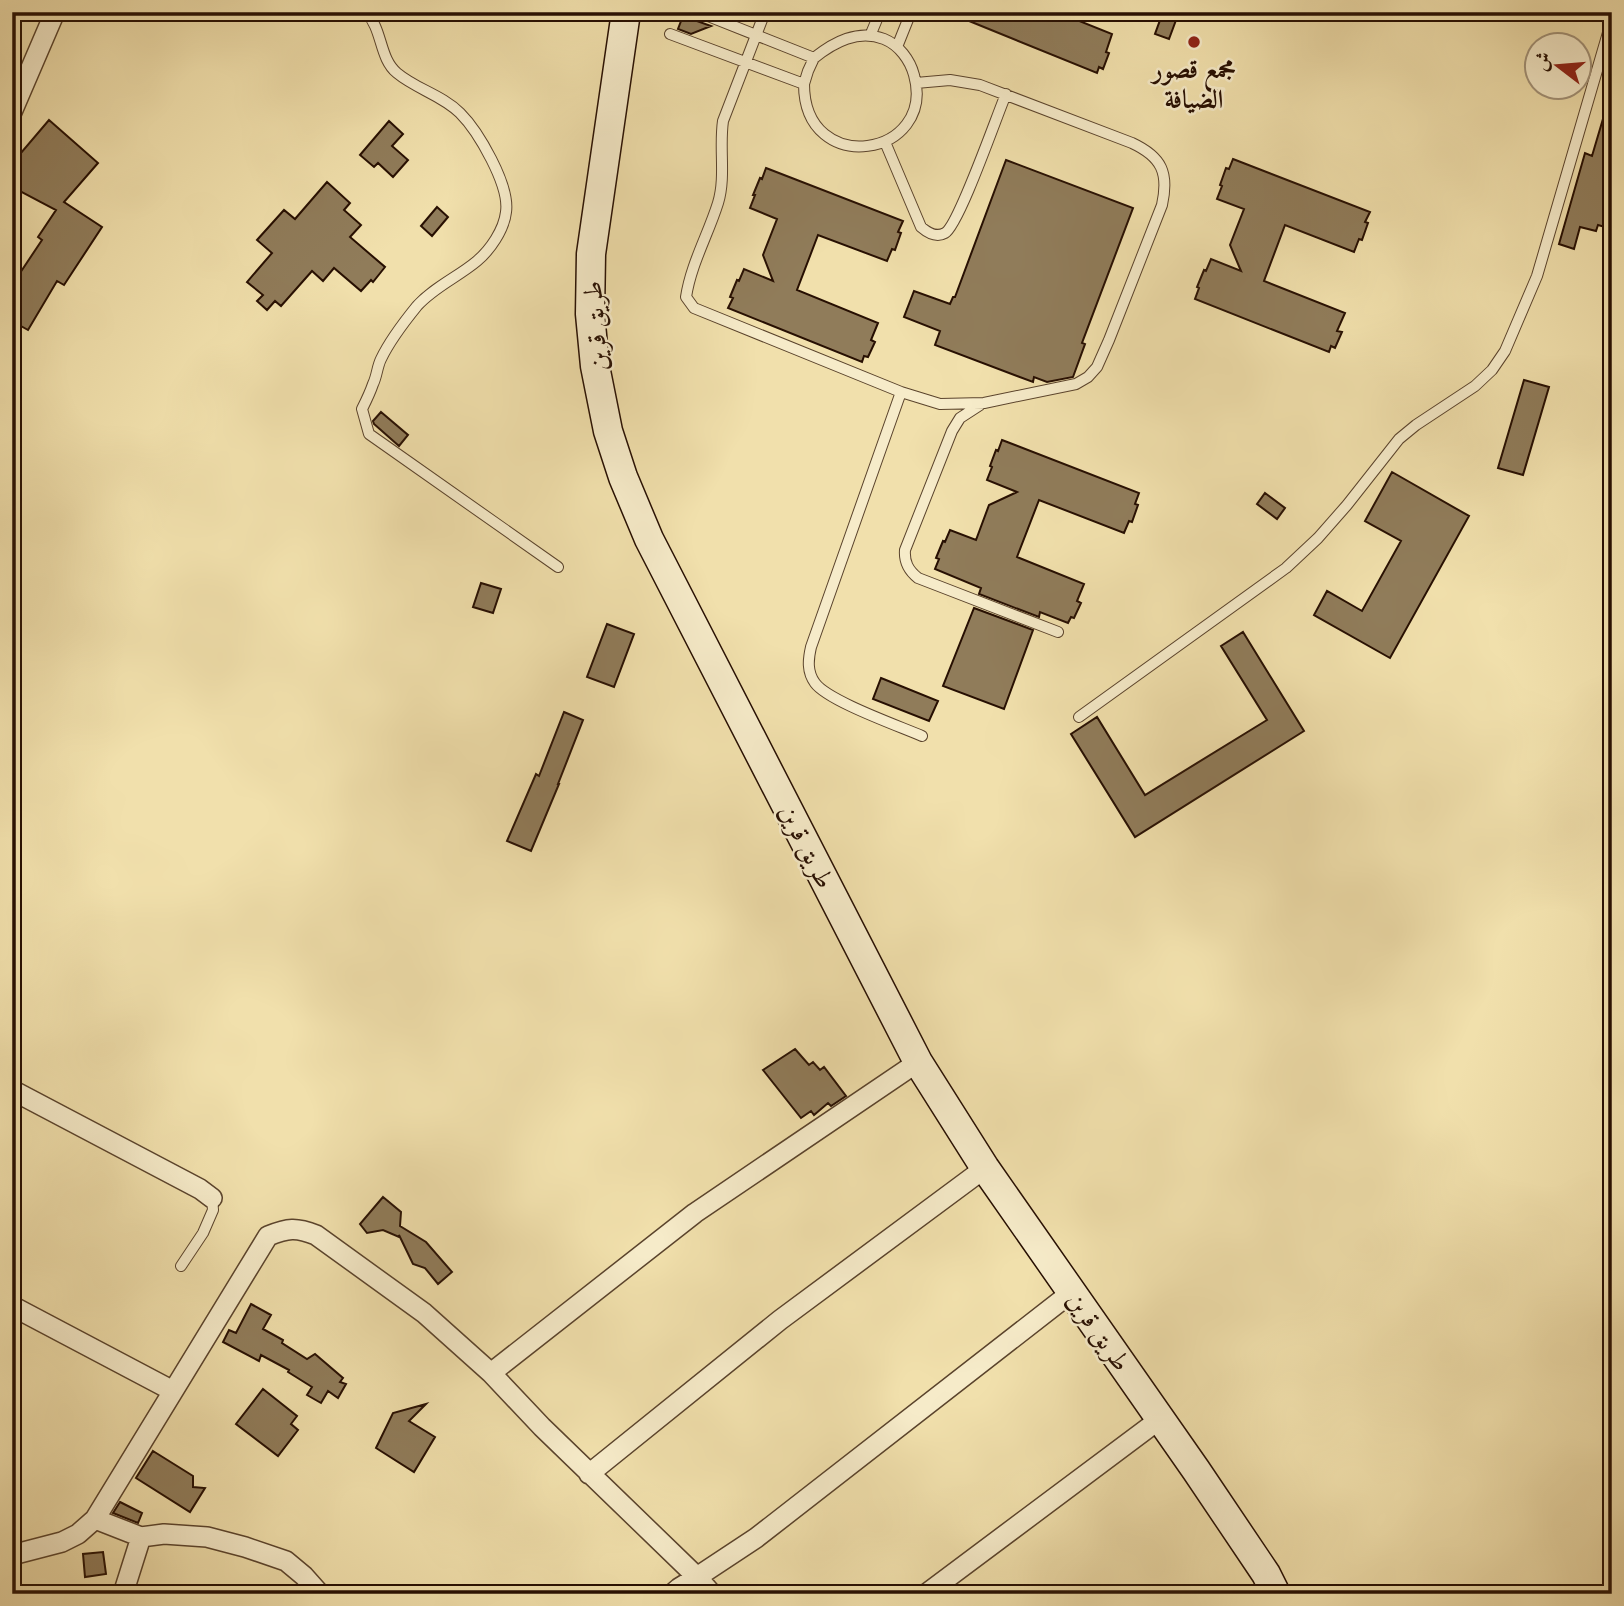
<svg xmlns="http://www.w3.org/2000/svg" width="1624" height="1606" font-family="'Gentium Book Plus',Amiri,serif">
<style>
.building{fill:#907c5a;stroke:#270f02;stroke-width:2}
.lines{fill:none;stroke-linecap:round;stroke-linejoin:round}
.lane-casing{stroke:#5a432c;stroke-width:12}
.street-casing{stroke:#5a432c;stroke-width:22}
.secondary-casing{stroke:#270f02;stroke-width:31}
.lane{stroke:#f6ebc9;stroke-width:10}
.street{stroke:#f6ebc9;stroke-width:19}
.secondary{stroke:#f6ebc9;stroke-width:28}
.poi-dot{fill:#8f2418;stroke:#f6ebc9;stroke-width:2.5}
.labels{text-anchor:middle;stroke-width:5;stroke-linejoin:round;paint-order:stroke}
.poi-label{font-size:26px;font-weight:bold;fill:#270f02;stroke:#f6ebc9}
.street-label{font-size:26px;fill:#270f02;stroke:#f6ebc9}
</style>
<rect width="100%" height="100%" fill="#f1e0ac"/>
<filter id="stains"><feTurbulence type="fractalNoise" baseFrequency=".00286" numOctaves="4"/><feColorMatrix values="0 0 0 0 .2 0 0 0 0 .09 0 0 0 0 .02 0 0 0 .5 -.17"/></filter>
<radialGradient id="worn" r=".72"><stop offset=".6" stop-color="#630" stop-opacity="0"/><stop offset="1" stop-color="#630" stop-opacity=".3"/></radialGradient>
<path class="building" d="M947,12H1057L1112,34L1106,52L1109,53L1103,69L1099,67L1097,73Z
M1163,12H1179L1169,39L1155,34Z
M683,16L711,26L691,34L678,29Z
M1608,102H1612V229L1598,225L1596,231L1580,227L1574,249L1559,244L1585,153L1592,156Z
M49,120L98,163L64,202L102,227L64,285L57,281L28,330L12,321V285L42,240L38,237L56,210L12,187V169L20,154Z
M389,121L403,134L392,146L408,160L393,177L378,163L374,167L360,155Z
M1233,159L1370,212L1365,222L1368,223L1362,240L1359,239L1354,252L1285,225L1264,281L1345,313L1337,331L1342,332L1335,348L1331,346L1329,352L1195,299L1199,288L1197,287L1204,270L1206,271L1211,259L1241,271L1230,245L1244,209L1217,199L1222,186L1220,185L1226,168L1229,169Z
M1006,160L1133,208L1082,343L1085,344L1073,377L1047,382L1034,377L1033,382L935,345L940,331L904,317L914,291L950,304L953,297H955Z
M766,168L903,221L898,232L901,233L895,250L892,249L887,261L818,235L797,290L878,323L871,340L875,342L868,357L864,356L862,362L728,308L733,298L730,297L737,280L739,281L744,269L773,281L763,255L777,219L750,208L755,195H753L760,178L762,179Z
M327,182L350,203L344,210L361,225L350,237L385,267L373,282L371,280L361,291L334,268L323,281L312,271L281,306L275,301L267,310L257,301L263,295L247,282L272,253L257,240L284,210L295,219Z
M437,207L448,217L432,236L421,226Z
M1524,380L1549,387L1523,475L1498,468Z
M381,412L408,435L399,446L374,424L373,421Z
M1002,440L1139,493L1135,504L1138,505L1132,522L1129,521L1124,533L1039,500L1017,557L1084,584L1077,601L1081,603L1074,618L1071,617L1068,623L1040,612L1039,617L979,594L981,588L935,569L939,559L936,558L943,541L945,542L950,530L976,540L989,505L1017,492L987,480L992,467L990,466L996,450L998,451Z
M1392,472L1469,516L1390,658L1314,615L1327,591L1362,611L1401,541L1365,521Z
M1265,493L1285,508L1277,519L1257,504Z
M481,583L501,589L493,613L473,607Z
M974,608L1033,630L1004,709L943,686Z
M607,624L634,634L614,687L587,677Z
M1243,632L1304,731L1135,837L1071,734L1097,717L1145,795L1267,720L1221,646Z
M881,678L938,701L929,721L873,699Z
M564,712L583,720L558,784H559L531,851L507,841L536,774L539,776Z
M795,1049L809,1065L813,1062L820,1070L824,1067L846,1096L831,1106L828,1103L814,1115L811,1111L801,1118L763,1070Z
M383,1197L401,1212L400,1226L426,1242L452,1272L438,1284L425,1268L413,1264L399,1235V1237L383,1230L367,1233L360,1224Z
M251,1304L271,1315L263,1329L283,1340L282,1343L307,1359L315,1354L343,1378L340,1382L346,1384L338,1398L328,1391L321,1403L307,1395L312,1387L288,1372L289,1370L261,1355L259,1361L223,1342L229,1330L236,1333Z
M263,1389L297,1416L291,1424L298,1430L278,1456L236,1424Z
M426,1404L409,1421L435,1437L414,1472L376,1448L393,1413Z
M153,1451L193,1476V1487L205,1488L190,1512L136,1478Z
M120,1502L142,1513L138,1523L113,1513Z
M103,1552L106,1574L85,1577L83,1554Z"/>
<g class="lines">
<g class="lane-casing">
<path id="lane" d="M366,12C383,30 379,58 397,73C416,89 442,95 460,113C478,131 510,185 506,212C504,230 490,250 477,261C458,277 434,287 417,306C404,322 390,340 381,359C377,367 377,376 373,384C370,393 366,401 362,409L369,434L558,567
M765,12L723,121C719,148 726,177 718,203C708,235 691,264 686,297L694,308L901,392L940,404L984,403L1076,384L1088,377L1097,367L1109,340L1162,205C1169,173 1162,157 1132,143L980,85L950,80L916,83
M670,34L804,84C804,179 937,157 914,75C910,60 899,45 884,39C858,29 834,42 814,58L698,12
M870,36L880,12
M897,47L911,12
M804,84L808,71L814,58
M885,142L921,227C928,233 936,238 945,233C959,225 997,115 1006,94
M901,392L811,647C808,660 807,672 815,683C828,701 899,726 922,736
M980,405L960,418L952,431L905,550C904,562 908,570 918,578L1058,632
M1079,717L1286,568L1318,538L1347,505L1399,439L1416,425L1475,386L1492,370L1505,351L1537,276L1612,19
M181,1266L203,1233L213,1210L212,1198"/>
</g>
<g class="street-casing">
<path id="street" d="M12,112L55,12
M12,1090L200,1189L212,1198
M12,1306L173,1391
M491,1373L695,1213L918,1062
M589,1474L780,1320L985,1168
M95,1519L141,1537L164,1534L207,1537L245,1547L286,1561L304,1576L320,1594
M12,1555L62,1542L78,1534L95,1519L268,1236C288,1228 296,1227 316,1235L424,1313L491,1373L542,1427L697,1577L756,1538L1072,1292
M123,1594L141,1537
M672,1594L679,1588L697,1577L712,1594
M926,1594L1160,1419"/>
</g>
<g class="secondary-casing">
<path id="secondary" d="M626,12L591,254L590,314L595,366L608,431L623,477L649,539L918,1062L985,1168L1196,1470L1266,1574L1276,1594"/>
</g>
<use href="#lane" class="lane"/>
<use href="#street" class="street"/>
<use href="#secondary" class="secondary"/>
</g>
<circle class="poi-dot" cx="1194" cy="42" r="7"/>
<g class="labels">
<g class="poi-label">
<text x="1194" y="78">مجمع قصور<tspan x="1194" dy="30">الضيافة</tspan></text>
</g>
<g class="street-label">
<text transform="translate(595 326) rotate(-94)" y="9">طريق قرين</text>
<text transform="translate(807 846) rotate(63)" y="9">طريق قرين</text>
<text transform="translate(1099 1331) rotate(55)" y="9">طريق قرين</text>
</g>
</g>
<rect width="1624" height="1606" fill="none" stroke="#f1e0ac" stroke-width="42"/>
<rect x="14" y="14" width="1596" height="1578" fill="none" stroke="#270f02" stroke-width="3.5"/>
<rect x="21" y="21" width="1582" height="1564" fill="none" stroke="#270f02" stroke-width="2"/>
<g transform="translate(1558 66) rotate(286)"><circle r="33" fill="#f6ebc9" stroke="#a39379" stroke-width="2"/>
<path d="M0-5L12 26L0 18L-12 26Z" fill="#8f2418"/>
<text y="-10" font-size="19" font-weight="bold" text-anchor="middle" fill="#270f02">ش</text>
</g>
<rect width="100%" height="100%" filter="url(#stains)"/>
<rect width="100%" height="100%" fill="url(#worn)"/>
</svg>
